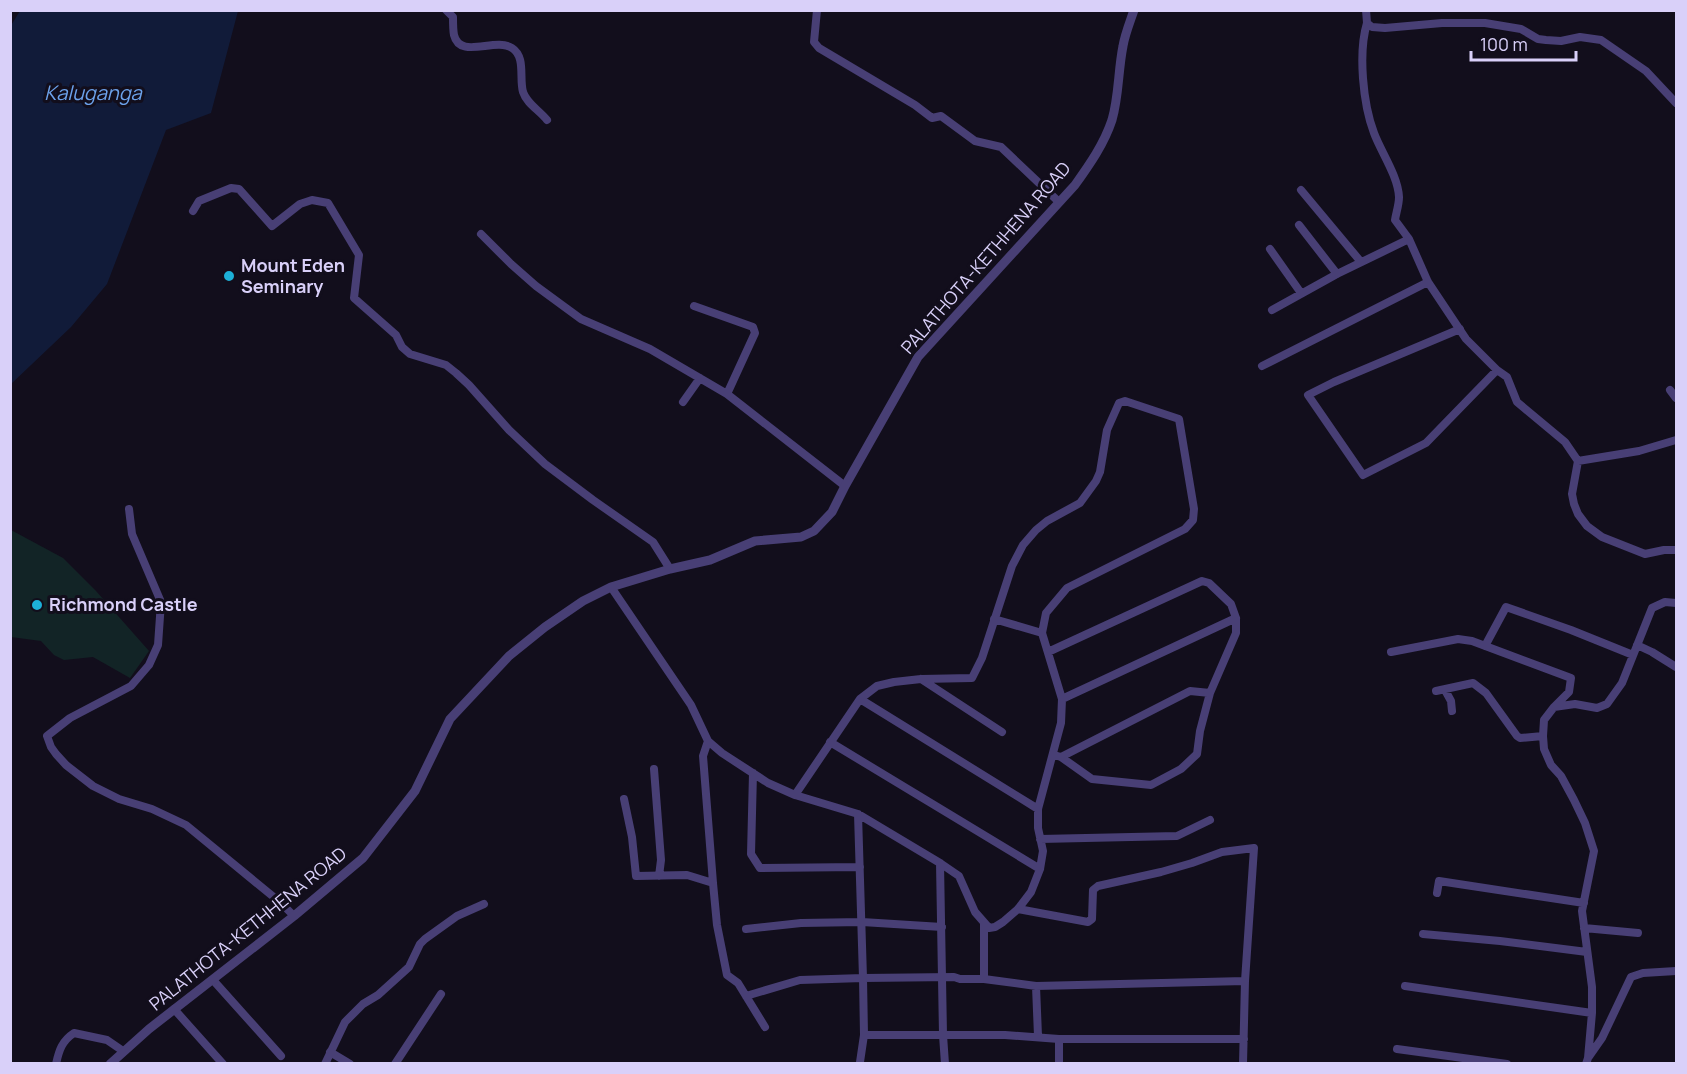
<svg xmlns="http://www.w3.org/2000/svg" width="1687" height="1074" font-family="Manrope,sans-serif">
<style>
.green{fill:#122426}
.water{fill:#111b39}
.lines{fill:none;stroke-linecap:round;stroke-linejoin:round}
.minor{stroke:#483f75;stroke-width:8}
.tertiary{stroke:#483f75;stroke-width:9}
.poi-dot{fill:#1db0d8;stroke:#120e1c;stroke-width:2}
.labels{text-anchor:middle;stroke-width:6;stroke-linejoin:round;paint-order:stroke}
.street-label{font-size:18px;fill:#d9d0f9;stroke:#120e1c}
.poi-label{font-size:18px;font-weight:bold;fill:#d9d0f9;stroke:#120e1c;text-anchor:start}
.water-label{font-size:20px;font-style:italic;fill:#6ca2eb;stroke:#120e1c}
</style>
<rect width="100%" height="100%" fill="#120e1c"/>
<path class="green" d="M11,530L63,558L96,591L149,651L130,678L93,657L64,660L54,655L41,641L11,637Z"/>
<path class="water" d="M20,11H238L211,113L166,130L107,284L71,327L11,384L10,27Z"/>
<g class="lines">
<path class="minor" d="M446,10L453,17C453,23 453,30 454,35C460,60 495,37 512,48C526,57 519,78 523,92C527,104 539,110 547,120
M817,10L814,42L819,48L915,105L932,118L941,116L975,141L1001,147L1059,202
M1366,10L1367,23L1372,27L1385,28L1442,23H1485L1521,29L1538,39L1546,40L1561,41L1580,37L1601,40L1646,71L1676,103
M1367,23C1358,53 1363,104 1374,133C1381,152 1398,176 1399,197C1399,205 1396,213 1395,220L1409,239L1428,282L1466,339L1497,370L1507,377L1517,402L1565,442L1578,461L1572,494L1574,504L1578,514L1587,526L1602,537L1645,554L1664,550H1676
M1301,190L1361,262
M193,211L199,201L231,188L239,189L272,226L300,204L312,200L328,203L359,255L354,298L396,335L402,347L410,354L446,365L456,373L469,385L509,430L545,464L593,500L653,542L670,569
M1299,225L1337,274
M481,234L511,264L536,286L581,319L650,349L727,394L845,486
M1270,249L1301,293
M694,306L753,327L755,333L727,394
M1272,310L1337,274L1409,239
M1460,329L1334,382L1308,395L1363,475L1426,443L1497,370
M1262,366L1428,282
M1670,390L1676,398
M683,402L700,378
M1578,461L1639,451L1676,440
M129,509L132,534L161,602L158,645L149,665L131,686L70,718L47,736L51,747L56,754L66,765L93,786L119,799L152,809L186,825L281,903L294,916
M611,587L691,705L708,741L722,753L768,783L795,795L858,814L940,863L959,876L975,912L989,928L995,927L1003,922L1018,909L1031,892L1040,869L1043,851L1038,828V809L1061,723L1062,699L1042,633L1046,613L1067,588L1185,529L1193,520L1194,509L1179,419L1125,401L1119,403L1107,430L1100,472L1096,481L1080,503L1047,521L1036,530L1023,545L1012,566L982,658L972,678L921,679L894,682L877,686L860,699L795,795
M994,619L1042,633
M1637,645L1652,652L1676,667
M1485,646L1506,607L1571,630L1633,655
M1048,652L1202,581L1209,583L1231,604L1236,618V633L1210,693L1200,731L1197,754L1181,769L1151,785L1092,779L1061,757L1054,755
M1391,652L1458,639L1472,641L1571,678L1569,692L1554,707
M921,679L1002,732
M1445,690L1451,701L1452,711
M1436,691L1473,683L1486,693L1517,736L1520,738L1543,736
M860,699L1038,809
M1062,699L1236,618
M708,741L703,756L713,883L717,925L727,975L738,983L765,1027
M830,742L1040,869
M1061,757L1190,691L1210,693
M654,769L661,860L659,876
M753,773L751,854L760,868L860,867
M624,799L632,837L636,876L687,875L713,883
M858,814L863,978L954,977L960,979H984L1036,986L1245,981
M1040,839L1177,836L1210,820
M940,863L943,1035L945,1064
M1437,893L1439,881L1584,903
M1018,909L1088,922L1092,919L1093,890L1098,886L1161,872L1192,863L1222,852L1254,848L1245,981L1243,1064
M984,923V979
M1584,928L1638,933
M746,929L801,923L862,922L942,927
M1423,934L1500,941L1587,952
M213,980L281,1056
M1036,986L1038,1036
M1405,986L1592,1013
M746,996L800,980L863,978L864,1035L860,1062
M174,1009L223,1064
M864,1035H1005L1059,1039H1244
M1397,1049L1507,1064
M330,1052L350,1064
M1588,1058L1592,1013V987L1582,911L1594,851L1585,823L1574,800L1561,776L1551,765L1544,749L1543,736L1544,720L1554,707L1575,704L1597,708L1607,704L1622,683L1652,608L1665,602L1676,603
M56,1064C59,1050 62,1041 74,1033L107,1040L123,1051
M325,1064L345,1022L363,1004L378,995L409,967L420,944L425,939L457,916L484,904
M395,1064L441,994
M1059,1064V1039
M1586,1064L1588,1058L1602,1038L1631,977L1643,973L1676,971"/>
<path class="tertiary" d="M110,1064L149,1029L294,916L363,858L415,791L450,719L509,656L545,627L583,601L611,587L670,569L710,560L755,541L801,537L814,531L832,512L845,486L918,357L1075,185C1090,164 1104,144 1112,120C1119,96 1118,71 1123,46C1125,34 1130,22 1134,10"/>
</g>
<g class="poi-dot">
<circle cx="229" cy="276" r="6"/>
<circle cx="37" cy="605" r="6"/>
</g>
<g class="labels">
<g class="street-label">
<text transform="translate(986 258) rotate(-49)" y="6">PALATHOTA-KETHHENA ROAD</text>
<text transform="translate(248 929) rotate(-39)" y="6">PALATHOTA-KETHHENA ROAD</text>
</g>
<g class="poi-label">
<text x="241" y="272">Mount Eden<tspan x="241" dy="21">Seminary</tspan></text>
<text x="49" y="611">Richmond Castle</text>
</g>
<g class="water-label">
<text x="93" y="100">Kaluganga</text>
</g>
</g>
<rect width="1687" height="1074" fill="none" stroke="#d9d0f9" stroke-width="24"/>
<path d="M1471 51v9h105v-9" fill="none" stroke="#d9d0f9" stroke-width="3"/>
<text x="1480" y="51" font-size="18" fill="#d9d0f9" stroke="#120e1c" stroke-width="4.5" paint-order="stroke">100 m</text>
</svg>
